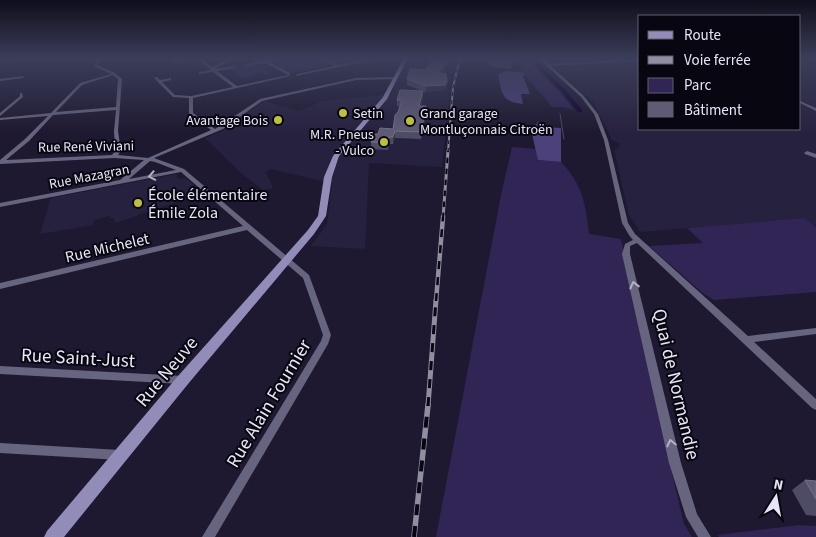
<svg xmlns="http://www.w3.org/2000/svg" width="816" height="537" font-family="'Source Sans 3',sans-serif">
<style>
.built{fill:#26213f}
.green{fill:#302554}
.forest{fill:#4d417c}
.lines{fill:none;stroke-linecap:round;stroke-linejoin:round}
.stream{stroke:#50456b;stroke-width:1}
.canal{fill:#100030;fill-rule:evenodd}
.street{fill:#67647f;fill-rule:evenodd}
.secondary{fill:#928cb8;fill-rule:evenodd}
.rail-far4-casing{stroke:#918ea2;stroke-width:2}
.rail-far3-casing{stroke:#918ea2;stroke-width:3}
.rail-far2-casing{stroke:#918ea2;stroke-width:4.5}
.rail-far1-casing{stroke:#918ea2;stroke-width:5}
.rail-casing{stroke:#918ea2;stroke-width:5.5}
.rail-far4{stroke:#080610;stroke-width:1;stroke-dasharray:4;stroke-linecap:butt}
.rail-far3{stroke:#080610;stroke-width:2;stroke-dasharray:5.5;stroke-linecap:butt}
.rail-far2{stroke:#080610;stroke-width:2.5;stroke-dasharray:8;stroke-linecap:butt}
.rail-far1{stroke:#080610;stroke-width:3;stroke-dasharray:9;stroke-linecap:butt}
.rail{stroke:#080610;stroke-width:4;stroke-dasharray:11;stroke-linecap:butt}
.wall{fill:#4e4b65}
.shaded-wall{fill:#34304a}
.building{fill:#5f5b75;stroke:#747189}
.oneway{stroke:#b4b1c6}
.poi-dot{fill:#bcbf44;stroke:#080610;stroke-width:2}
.labels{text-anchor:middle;stroke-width:4;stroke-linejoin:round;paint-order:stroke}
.far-poi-label{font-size:14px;fill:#e7e5f6;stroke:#080610;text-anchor:start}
.far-street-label{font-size:14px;fill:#e7e5f6;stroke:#080610}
.poi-label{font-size:16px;fill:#e7e5f6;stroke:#080610;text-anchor:start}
.street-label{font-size:16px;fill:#e7e5f6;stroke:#080610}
.near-street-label{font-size:19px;fill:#e7e5f6;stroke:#080610}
</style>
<rect width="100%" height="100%" fill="#1e1931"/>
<path class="built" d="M411,58H457L451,80L442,167L369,163L365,249L311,246L327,224L332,183L270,169L266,172L273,188L263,190L241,173L205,138L222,131L264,101L299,111L323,101L391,94L403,68Z
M544,58H601L605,60L640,58V129H800V62L816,65V227L804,218L640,232L629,215L614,150L619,148L620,144L612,140L594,103Z
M177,174V178L188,180L204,194L196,195L116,223L113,218L110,219V216L94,220L93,225L40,234L51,198Z"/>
<path class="green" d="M290,58H318L333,65L291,73L270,62Z
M515,58H526L562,95L574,110L564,107H552L525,75Z
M254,64L271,74L264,75L260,72L248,76L250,78L244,79L231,69Z
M512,147L536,149L538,160L561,162C582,183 586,205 589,234L621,239L674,482L684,524L692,537H436L501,195Z
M804,218L816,227V292L714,300L704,294L649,246L703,243L687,228Z
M799,525L816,526V537H719L718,535Z"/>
<path class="forest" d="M489,58H515L516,62H512L511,69L489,66Z
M505,71L523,72L525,75L523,76L530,94H521L523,104C501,102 502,93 498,74Z
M539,121L541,127L561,128V162L538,160L531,130Z"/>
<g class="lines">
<path class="stream" d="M560,114L564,139"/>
<path class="canal" d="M528,58H532L565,89L582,110V112H578L561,91Z"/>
<path class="street" d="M10,58H21L0,61V59Z
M98,58H102L97,65L115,73L122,79L118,131L121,151L118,155L148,158L211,130L189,113V98L173,97L155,79V77H157L160,80L171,78V80L162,82L175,95L191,96L233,87L213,72L199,74V72L211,70L197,59L173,63L172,61L200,58L212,67L231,58H236L214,69L235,66V68L217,71L237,86L288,75L290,76L193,98V113L215,129L260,99L356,78L396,77L398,78L396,79L356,80L262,101L223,129L154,158L184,169L309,275L331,335L328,344L215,537H202L321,341L323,335L303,278L247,230L0,289V283L243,226L181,172L0,207V203L120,180L144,160L114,158L0,164V160L25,139L48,116L0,120V118L51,113L80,83L111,74L94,66ZM113,75L118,79L116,107L56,112L82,85ZM116,110L114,131L115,151L112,155L6,160L29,141L53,115ZM150,161L155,162L176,170L129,179Z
M280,58H287L269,62L290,73V75H288L265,63L247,66L245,65L264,60Z
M319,58H324L339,65L374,58H381L296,76L297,74L335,66Z
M332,58C336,58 337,59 340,60C344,61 347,59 351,60L340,62Z
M538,58H542L549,64L640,59V61L551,66L583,95L598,114L608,140L628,223L635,234L748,336L816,328V334L754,342L816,399V410L812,408L637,243L630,246V254L681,463L697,514L711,537H698L686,517L669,463L622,254L625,244L633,240L629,235L622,223L604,140L594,114L581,97Z
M24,76L23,78L0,81V79Z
M20,93H22L23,97L0,116V113L20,96Z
M800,101L816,108V111L800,103Z
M807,151L816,154V158L805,154L804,153Z
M0,366L183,376L186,377L188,380L186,383L183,384L0,374Z
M0,443L120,450L124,451L126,455L124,459L120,460L0,453Z"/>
<path class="secondary" d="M404,58H408L387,99L339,156L332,177L326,216L314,234L188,384L64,537H44L47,531L178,376L308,230L318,216L324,177L333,156L383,97Z"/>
<g class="rail-far4-casing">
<path id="rail-far4" d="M448,152L453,87L460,58"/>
</g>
<g class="rail-far3-casing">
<path id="rail-far3" d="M443,218L448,151"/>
</g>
<g class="rail-far2-casing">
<path id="rail-far2" d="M436,301L443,217"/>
</g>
<g class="rail-far1-casing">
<path id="rail-far1" d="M428,406L436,300"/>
</g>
<g class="rail-casing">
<path id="rail" d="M414,537L428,405"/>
</g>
<use href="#rail-far4" class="rail-far4"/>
<use href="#rail-far3" class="rail-far3"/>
<use href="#rail-far2" class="rail-far2"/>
<use href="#rail-far1" class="rail-far1"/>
<use href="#rail" class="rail"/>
</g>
<path class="wall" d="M449,63L441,74L446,87L444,90L426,92L407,85V79L425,70Z
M423,97L421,106L426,113L421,139L395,138L393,144H389L388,150L371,149V142L378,134L393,129L400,106H397V100Z
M805,480L816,481V516L806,515L792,490Z"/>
<path class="shaded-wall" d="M449,58V63L437,79L438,73Z
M447,82L446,87L444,90L426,92V86Z
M423,91V97L419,112V106Z
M426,106V113L421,139V132Z
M395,131V138L393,144V137Z
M389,137V144L388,150L387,143Z"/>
<path class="building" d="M435,58H449L438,73L446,74L447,82L445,85L426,86L407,79L410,69L425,70Z
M400,90L423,91L419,106H426L421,132L395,131L393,137H389L387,143L371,142L374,134H378L380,128L393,129L395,115L398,112L402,100H397Z
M805,480L816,481V499Z"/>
<defs><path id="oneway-chevron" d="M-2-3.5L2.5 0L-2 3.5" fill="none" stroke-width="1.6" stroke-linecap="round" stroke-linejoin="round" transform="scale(1.25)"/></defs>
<g class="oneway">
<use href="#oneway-chevron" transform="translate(152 176) rotate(169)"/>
<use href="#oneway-chevron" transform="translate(634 285) rotate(-104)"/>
<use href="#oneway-chevron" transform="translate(671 443) rotate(-103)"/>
</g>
<linearGradient id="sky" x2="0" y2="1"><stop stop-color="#100e1b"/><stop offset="0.44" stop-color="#3b3e5a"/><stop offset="1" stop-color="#3b3e5a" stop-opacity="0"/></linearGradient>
<rect width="816" height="133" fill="url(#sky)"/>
<g class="poi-dot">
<circle cx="343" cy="113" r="5"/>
<circle cx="278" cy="120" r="5"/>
<circle cx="410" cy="121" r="5"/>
<circle cx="384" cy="142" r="5"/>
<circle cx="138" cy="203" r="5"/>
</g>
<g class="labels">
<g class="far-poi-label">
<text x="353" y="118">Setin</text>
<text x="420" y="118">Grand garage<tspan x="420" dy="16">Montluçonnais Citroën</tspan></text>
<text x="268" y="125" text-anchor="end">Avantage Bois</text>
<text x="374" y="139" text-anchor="end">M.R. Pneus<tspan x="374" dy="16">- Vulco</tspan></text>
</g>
<g class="far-street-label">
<text transform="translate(86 146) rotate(-1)" y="5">Rue René Viviani</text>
<text transform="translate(89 176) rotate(-11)" y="5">Rue Mazagran</text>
</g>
<g class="poi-label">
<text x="148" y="200">École élémentaire<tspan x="148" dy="18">Émile Zola</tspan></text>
</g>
<g class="street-label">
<text transform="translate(107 247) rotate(-13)" y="6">Rue Michelet</text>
</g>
<g class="near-street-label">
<text transform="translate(78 357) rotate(3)" y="7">Rue Saint-Just</text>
<text transform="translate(166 371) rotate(-50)" y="7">Rue Neuve</text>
<text transform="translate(677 384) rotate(77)" y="7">Quai de Normandie</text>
<text transform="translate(268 403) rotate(-59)" y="7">Rue Alain Fournier</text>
</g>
</g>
<rect x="638" y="15" width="162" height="115" fill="#080610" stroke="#615f6c"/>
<rect x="648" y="31" width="25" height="8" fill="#928cb8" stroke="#615f6c"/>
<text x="684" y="40" font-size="15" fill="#e7e5f6">Route</text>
<rect x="648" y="56" width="25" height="8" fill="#918ea2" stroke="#615f6c"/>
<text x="684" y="65" font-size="15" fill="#e7e5f6">Voie ferrée</text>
<rect x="648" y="78" width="25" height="15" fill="#302554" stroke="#615f6c"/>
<text x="684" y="90" font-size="15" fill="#e7e5f6">Parc</text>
<rect x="648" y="102" width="25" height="15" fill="#5f5b75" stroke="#615f6c"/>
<text x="684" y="115" font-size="15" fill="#e7e5f6">Bâtiment</text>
<g transform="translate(776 497) rotate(11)" stroke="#080610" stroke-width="4" paint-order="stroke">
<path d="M0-4L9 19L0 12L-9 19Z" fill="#e7e5f6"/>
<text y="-8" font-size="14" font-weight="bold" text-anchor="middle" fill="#e7e5f6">N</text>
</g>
</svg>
